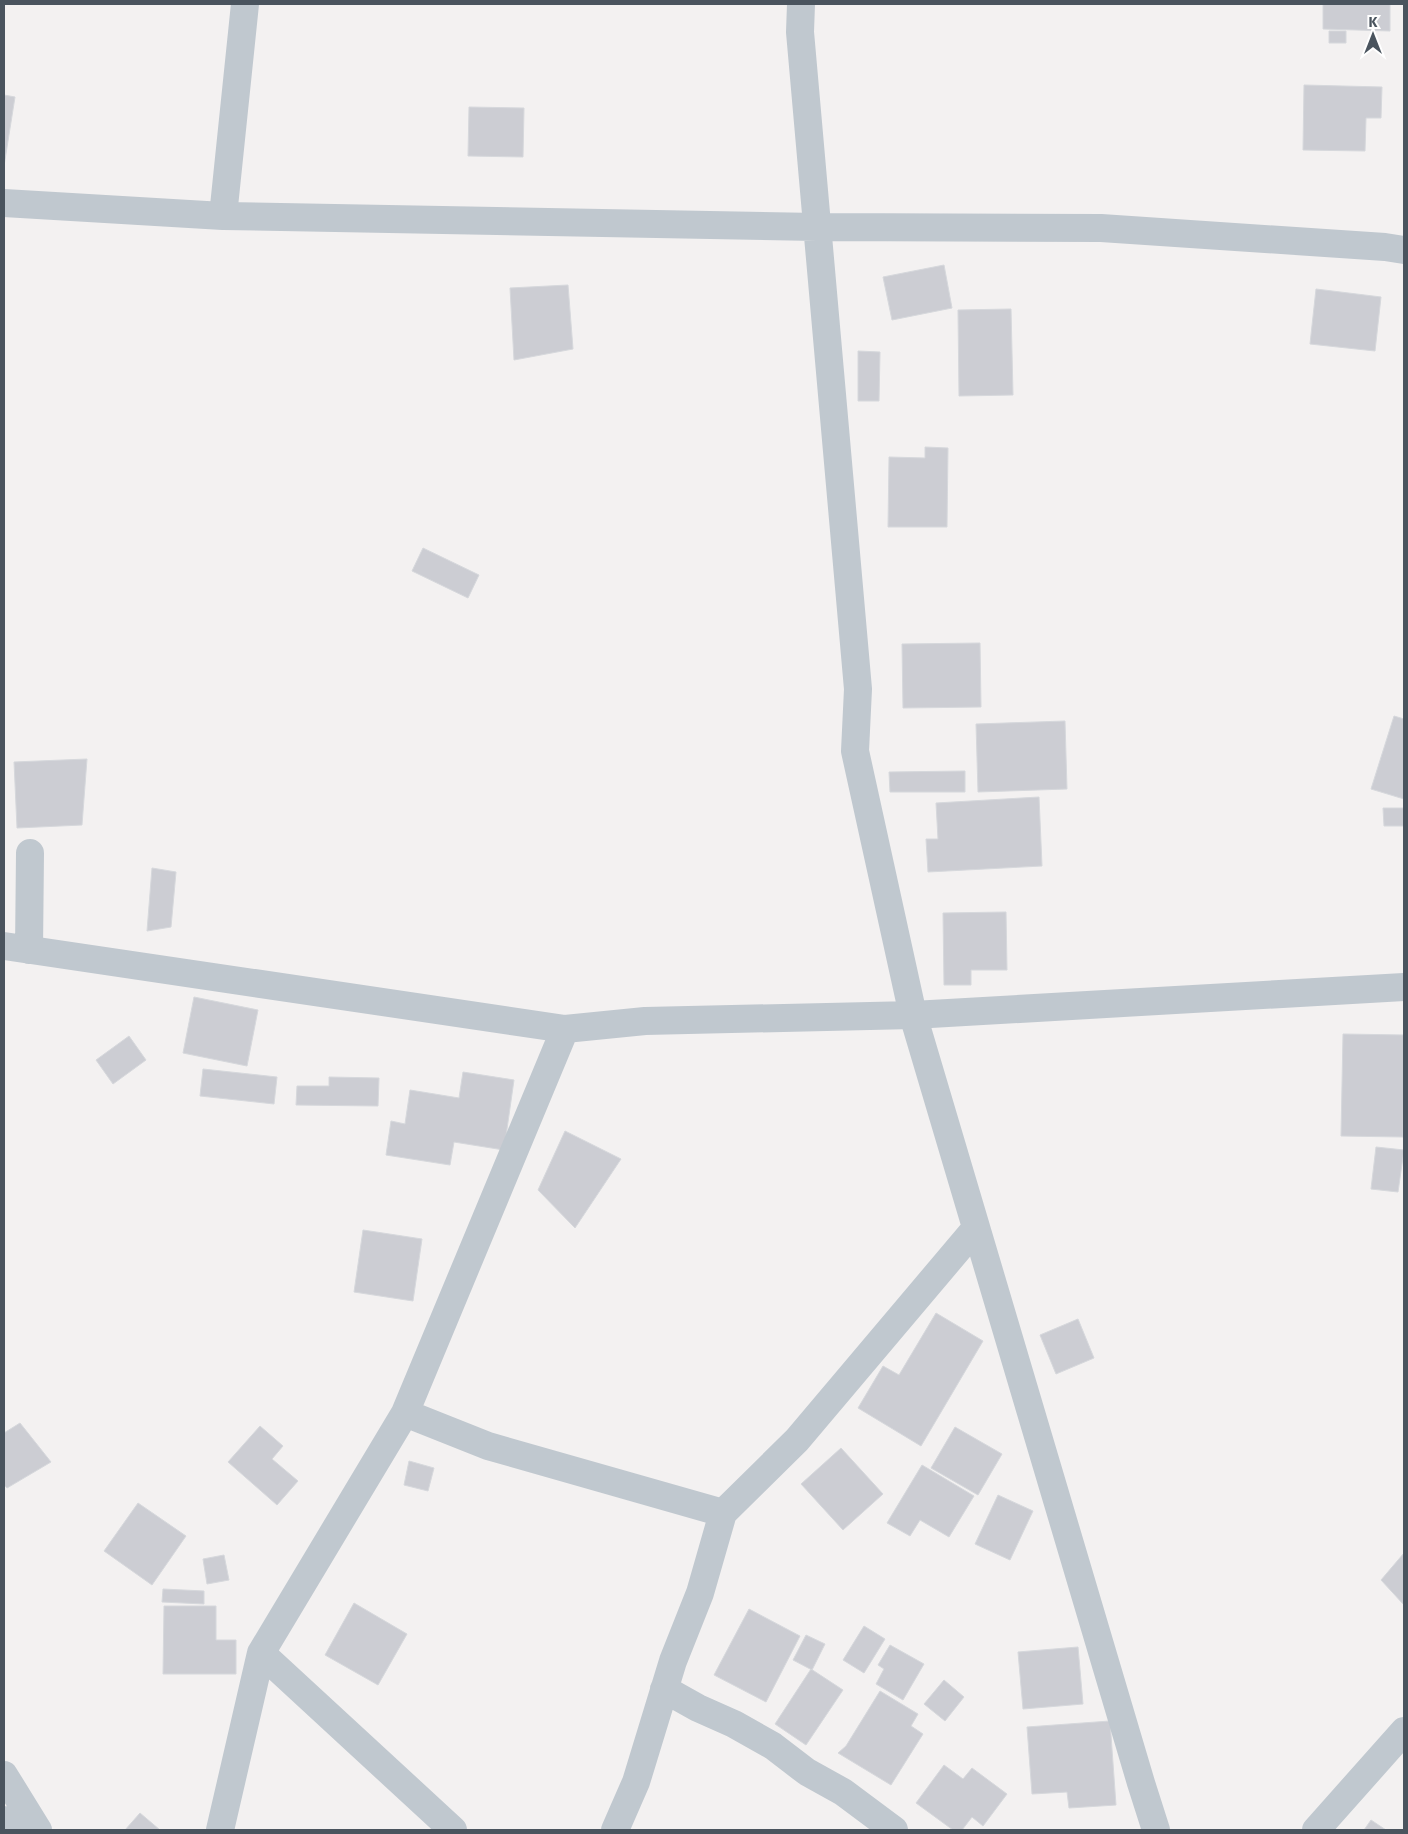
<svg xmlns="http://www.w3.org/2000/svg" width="1408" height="1834" font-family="'Fira Sans',sans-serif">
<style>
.building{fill:#cccdd3;stroke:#d6d8dc}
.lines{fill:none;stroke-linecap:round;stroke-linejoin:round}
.minor{stroke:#c0c8cf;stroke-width:28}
</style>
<rect width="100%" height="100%" fill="#f3f1f1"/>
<path class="building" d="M1323,4H1390V31L1323,29Z
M1329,31H1346V43H1329Z
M1304,85L1382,87L1381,118H1366L1365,151L1303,150Z
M4,95L15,97L4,166Z
M469,107L524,108L523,157L468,156Z
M944,265L952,308L892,320L883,277Z
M568,285L573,349L514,360L510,288Z
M1316,289L1381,297L1375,351L1310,344Z
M1011,309L1013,395L959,396L958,310Z
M858,351L880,352L879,401H858Z
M925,447L948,448L947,527H888L889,457L925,458Z
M423,548L479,575L468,598L412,571Z
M980,643L981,707L903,708L902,644Z
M1394,716L1404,719V799L1371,789Z
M1065,721L1067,789L978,792L976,724Z
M87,759L82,825L17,828L14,762Z
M965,771V792H890L889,772Z
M1039,797L1042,866L928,872L926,839H938L936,803Z
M1383,808H1404V826H1384Z
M152,868L176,872L171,927L147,931Z
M1006,912L1007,970H971V985H944L943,913Z
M194,997L258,1010L247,1066L183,1053Z
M1343,1034L1404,1035L1403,1137L1341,1136Z
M129,1036L146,1060L113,1084L96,1060Z
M203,1069L277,1077L274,1104L200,1096Z
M463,1072L514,1080L504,1150L454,1142L450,1165L386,1155L391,1121L405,1124L410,1090L459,1098Z
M329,1077L379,1078L378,1106L296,1105L297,1086H329Z
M565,1131L621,1159L575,1228L538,1190Z
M1376,1147L1404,1150L1398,1192L1371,1189Z
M363,1230L422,1239L413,1301L354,1292Z
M936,1313L983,1341L921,1446L858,1408L883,1366L899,1375Z
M1078,1319L1094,1358L1056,1374L1040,1335Z
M20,1423L51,1462L7,1488L4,1485V1433Z
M260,1426L283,1446L272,1459L298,1481L277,1505L228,1462Z
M955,1427L1002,1454L978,1495L931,1468Z
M841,1448L883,1494L843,1530L801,1484Z
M409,1461L434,1468L428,1491L404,1485Z
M922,1465L974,1496L949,1537L920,1520L910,1536L887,1523Z
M998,1495L1033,1511L1010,1560L975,1544Z
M138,1503L186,1536L152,1585L104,1551Z
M1404,1553V1605L1381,1580Z
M224,1555L229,1580L207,1584L203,1559Z
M163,1589L204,1591V1604L162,1602Z
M354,1603L407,1634L378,1685L325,1655Z
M164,1606H216V1640H236V1674H163Z
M749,1609L800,1636L766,1702L714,1675Z
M864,1626L885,1639L864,1673L843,1660Z
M806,1635L825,1644L812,1670L793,1660Z
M890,1645L924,1664L903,1700L876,1684L884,1669L878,1665Z
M1078,1647L1083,1704L1023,1709L1018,1652Z
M811,1669L843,1690L806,1745L775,1724Z
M944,1680L964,1697L945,1721L924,1704Z
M880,1691L918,1714L911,1726L923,1734L891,1785L838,1753L846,1746Z
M1110,1721L1116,1805L1069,1808L1067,1792L1032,1794L1027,1727Z
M944,1765L963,1779L972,1768L1007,1794L983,1826L972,1817L962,1830H953L916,1803Z
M140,1813L160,1830H125Z
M1371,1820L1386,1830H1364Z"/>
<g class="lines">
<path class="minor" d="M801,4L800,32L858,689L855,751L913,1015L1141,1783L1156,1830
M4,203L223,216L817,227L1101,228L1385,247L1404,250
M223,216L245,4
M4,946L565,1029
M29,950L30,853
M405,1413L488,1446L723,1513
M261,1653L453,1830
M664,1689L698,1708L734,1724L773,1746L807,1772L843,1792L894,1830
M4,1775L38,1830
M4,1820L38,1830
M220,1830L261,1653L405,1413L565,1029L645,1021L913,1015L1404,987
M615,1830L636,1782L673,1661L700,1593L723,1513L797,1440L976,1228
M1316,1830L1404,1731"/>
</g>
<rect width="1408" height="1834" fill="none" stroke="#4a545e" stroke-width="10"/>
<g transform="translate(1373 35)" stroke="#ffffff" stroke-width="4" paint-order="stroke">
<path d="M0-4L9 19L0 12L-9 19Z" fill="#4a545e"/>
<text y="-8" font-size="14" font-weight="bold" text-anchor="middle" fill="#4a545e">K</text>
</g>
</svg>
